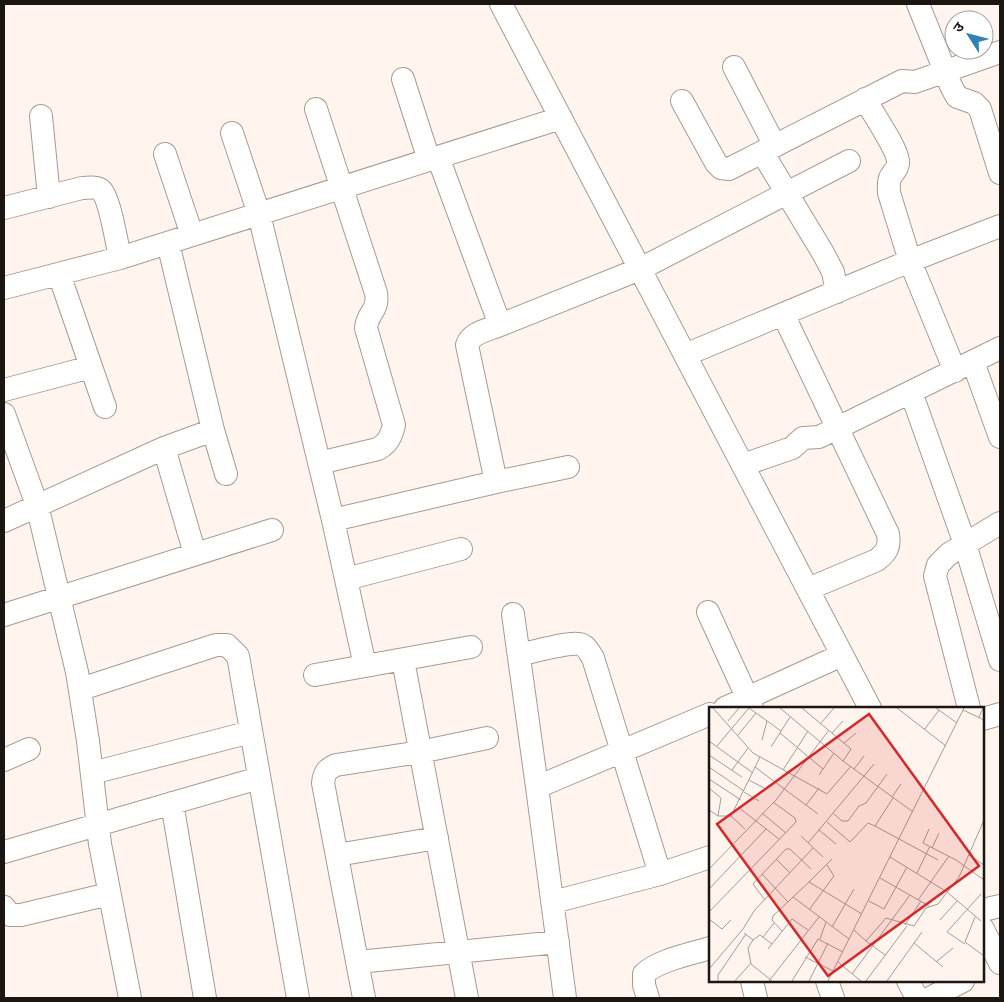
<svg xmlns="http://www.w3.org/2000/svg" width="1004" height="1002" font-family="'Fira Sans Condensed','Noto Sans Devanagari',sans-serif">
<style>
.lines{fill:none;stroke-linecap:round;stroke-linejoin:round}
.street-casing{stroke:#a99a8e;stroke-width:24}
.street{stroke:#fff;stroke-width:22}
.inset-road{fill:none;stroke:#a49c96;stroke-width:1}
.view{fill:#d62828;fill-opacity:0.15;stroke:#d62828;stroke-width:2.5}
.inset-edge{fill:none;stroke:#1b1611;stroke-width:2.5}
</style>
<rect width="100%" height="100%" fill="#fff5ee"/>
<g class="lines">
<g class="street-casing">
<path id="street" d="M501,4L870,708
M918,4L951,86L957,97L974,103L980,109L1000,173
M734,67L775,146
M403,79L429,160
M865,99C872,112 897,148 898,161C899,168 893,172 890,178C888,183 889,188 889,193L910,261L955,371
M682,101L716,163L721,168L729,169L902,81L915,82L1000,52
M316,109L376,293C379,312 367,312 366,328L394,425C391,437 388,443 378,449L319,463
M41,116L49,197
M232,133L259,214L333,520L365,666
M762,152L823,253L833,272L837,292
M165,154L192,235
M4,208L82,188C88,188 96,186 101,190C110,199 117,244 120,258
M59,274L105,407
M4,288L120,258L561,118
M783,314L888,534C890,547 887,552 877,560L808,589
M500,325L640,269L849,161
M685,355L910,261L1000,226
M973,362L1000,437
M4,390L91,367
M911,392L965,544L1000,660
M4,414L37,505L77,672L88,741L100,844L130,998
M213,430L226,474
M164,448L195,554
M743,465L792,448L803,438L819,437L1000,348
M496,482L568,467
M333,520L496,482L467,345C471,332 489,330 500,325L438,157
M4,521L164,448L213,430L168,243
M346,579L461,549
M708,612L752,708
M513,614L537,787
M4,615L272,530
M519,655C532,652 567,642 579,644C586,645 589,652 593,658L660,874
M403,660L467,998
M315,675L471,647
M81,689L216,645H227L238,656L298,998
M725,708L842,655
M969,708L935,576L938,565L949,554L1000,523
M983,719L1000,714
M4,760L29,749
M92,773L251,732
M172,803L205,998
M4,852L259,778
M337,855L437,838
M553,902L660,874L710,857
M4,907L10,915H21L109,894
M983,910L1000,906
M983,929L1000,963
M358,962L558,942
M752,981L756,998
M827,981L833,998
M908,981L917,998
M364,998L323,783C324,773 327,769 336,765L420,752L487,738
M565,998L537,787L710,714
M648,998L644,985V974C658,960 691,954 710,948
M930,998L963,981"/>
</g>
<use href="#street" class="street"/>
</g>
<g transform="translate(709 707)">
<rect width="275" height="275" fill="#fff5ee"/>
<path class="inset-road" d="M4,1L44,46L118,87L142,59M40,1L72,24M71,1L134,54L204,105M93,1L142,42L134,54M188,1L237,39M227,1L248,16M274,1L270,10L275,14M254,3L271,11M19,14L30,1M112,16L125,1M215,23L230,3M71,26L114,62M123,26L134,14M29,28L47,6M53,33L58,14M0,34L44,66M135,36L147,26M8,39L40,1M62,40L81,10M0,48L33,70M0,60L35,84M46,60L109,107M145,62L155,49M23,63L39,41M74,63L99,24M110,68L125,46M0,72L32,93M40,73L55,81M0,81L12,91L9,109M35,85L50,94M183,90L192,77M97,98L110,81M29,100L70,132M0,103L9,109H22M53,106L77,126M125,107L133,114H139L150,99L157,96L178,67M118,115L141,135L159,116L166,119L184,91M166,119L229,153M36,122L22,109L51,50M220,122L214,136L247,153L275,173M110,123L127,137M92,129L114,150M99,136L165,57M223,141L230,126M260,148L275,158M181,150L238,185L272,214M67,152L81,166M0,162L67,93L120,23M208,166L221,139M53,167L79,195M171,171L220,199M100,175L123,152M0,182L57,122M84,190L140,232M56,193L44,177L77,142H81L102,162M209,193L240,149M160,194L175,202L198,160M100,203L125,169L118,158M0,205L87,115L86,111L64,95M266,210L256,235L275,249M0,212L13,222L22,213M231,213L248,194M196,218L212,194M123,220L145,182M145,223L157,234L177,211L205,219L217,201L229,197L250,170L275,113M73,224L63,213L64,209L100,175L153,207M35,226L44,233L51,228L63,237M54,230L65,216M111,232L117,215M44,233L39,241L42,257L63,274M157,234L176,248M205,236L234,260M256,237L238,225L272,187M59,242L83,212L99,223M96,250L124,264M129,255L152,274M227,255L244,241M0,262L34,222L45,204L104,141M143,267L201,188M9,274V268L37,227M26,274L42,256M60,274L110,210M83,274L109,232L134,245M100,274L119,236M119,274L255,1M157,274L198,219M178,274L213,225"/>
<path class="view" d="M160,7L270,159L119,269L8,117Z"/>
<rect width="275" height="275" class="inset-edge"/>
</g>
<rect width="1004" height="1002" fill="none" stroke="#1b1611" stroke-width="10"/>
<g transform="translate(969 35) rotate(306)"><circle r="24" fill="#ffffff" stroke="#a4a2a0"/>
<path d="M0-4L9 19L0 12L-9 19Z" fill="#3380b3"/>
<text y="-8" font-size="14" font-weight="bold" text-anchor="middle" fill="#1b1611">उ</text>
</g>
</svg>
